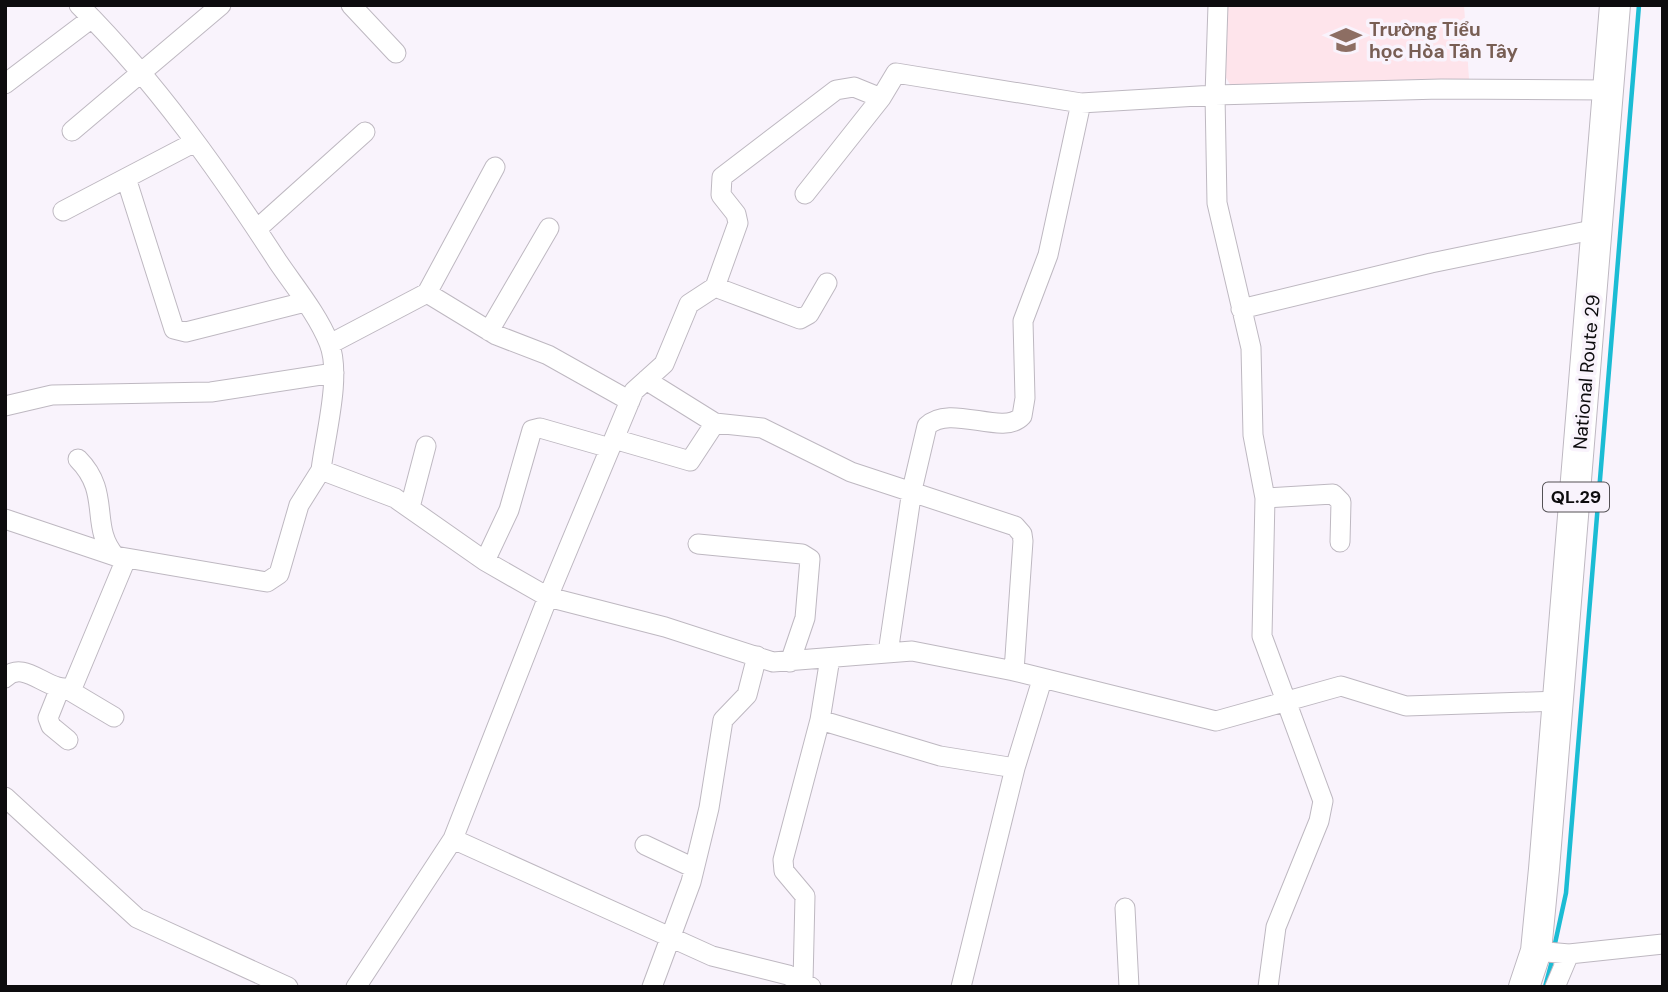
<svg xmlns="http://www.w3.org/2000/svg" width="1668" height="992" font-family="'DM Sans',sans-serif">
<style>
.education{fill:#fee4eb}
.lines{fill:none;stroke-linecap:round;stroke-linejoin:round}
.stream{stroke:#1bbcd4;stroke-width:4.5}
.minor-casing{stroke:#beb8c1;stroke-width:21}
.highway-casing{stroke:#beb8c1;stroke-width:32}
.minor{stroke:#fff;stroke-width:19}
.highway{stroke:#fff;stroke-width:30}
.labels{text-anchor:middle;stroke-width:7;stroke-linejoin:round;paint-order:stroke}
.shield{fill:#f9f3fc;stroke:#545155;stroke-width:2}
.shield-label{font-size:18px;font-weight:bold;fill:#0d0c0e}
.education-label{font-size:19px;font-weight:bold;fill:#785e54;stroke:#f9f3fc;text-anchor:start}
.street-label{font-size:19px;fill:#0d0c0e;stroke:#f9f3fc}
</style>
<rect width="100%" height="100%" fill="#f9f3fc"/>
<path class="education" d="M1226,5H1464L1469,79L1231,86L1225,76Z"/>
<g class="lines">
<path class="stream" d="M1554,948L1566,893L1639,5
M1545,987L1553,957"/>
<g class="minor-casing">
<path id="minor" d="M79,5C156,82 219,171 278,262C295,287 318,315 329,343C342,375 325,436 321,470L395,498L485,561L548,597L665,627L773,662L912,651L1014,671L1216,721L1341,686L1406,706L1559,701
M351,5L396,53
M5,84L92,18
M72,131L221,5
M126,178L174,329L186,332L305,302
M805,194L881,98L896,73L1081,103L1215,95L1218,5
M63,211L195,142
M257,229L365,132
M715,287L800,319L809,314L827,283
M427,293L496,335L548,355L630,401
M1241,309L1431,263L1597,229
M489,331L549,228
M330,344L427,293L495,167
M646,380L715,423L762,428L851,472L1015,526L1022,534L1023,541L1014,671
M5,406L52,395L211,392L334,373
M614,439L690,461L715,423
M78,459C112,493 89,526 115,556
M1265,498L1333,494L1341,502L1340,542
M410,507L426,446
M5,519L115,556L267,582L279,574L299,505L321,470
M698,544L802,554L810,559L805,618L790,662
M485,561L509,510L532,430L540,428L610,448
M888,653L912,490L927,426C950,403 1003,437 1022,416L1025,398L1023,321L1048,255L1081,103
M5,678C25,657 51,697 73,686L126,559
M60,688L48,718L51,726L68,740
M67,689L114,717
M820,720L940,756L1015,768
M5,797L137,918L288,987
M453,839L712,956L788,975L811,987
M645,845L694,868
M1125,908L1129,987
M1536,951L1569,954L1663,944
M803,982L805,896L784,871L783,860L820,720L830,658
M356,987L453,839L548,597L634,391L664,364L689,304L715,287L738,223L736,214L721,195L722,177L836,90L854,87L881,98
M652,987L691,882L709,808L723,720L747,695L757,656
M961,987L1015,768L1042,680
M1268,987L1276,927L1319,821L1323,801L1262,636L1265,498L1253,435L1251,348L1217,203L1215,95L1441,89L1609,90
M1555,987L1569,954"/>
</g>
<g class="highway-casing">
<path id="highway" d="M1524,987L1536,951L1544,869L1615,5"/>
</g>
<use href="#minor" class="minor"/>
<use href="#highway" class="highway"/>
</g>
<defs>
<g id="school-bare" transform="scale(2.415)"><path d="M0-5L7-2L0 1L-7-2ZM-4 1L0 2.5L4 1V4Q0 6-4 4Z" fill="#8d6e63" stroke="#f9f3fc" stroke-width="2.5" paint-order="stroke"/></g>
</defs>
<g fill-rule="evenodd">
<use href="#school-bare" x="1346" y="40"/>
</g>
<g class="labels">
<rect class="shield" x="1543" y="482.5" width="66" height="29" rx="5"/>
<g class="shield-label">
<text x="1576" y="503">QL.29</text>
</g>
<g class="education-label">
<text x="1369" y="36">Trường Tiểu<tspan x="1369" dy="22">học Hòa Tân Tây</tspan></text>
</g>
<g class="street-label">
<text transform="translate(1586 372) rotate(-85)" y="7">National Route 29</text>
</g>
</g>
<rect width="1668" height="992" fill="none" stroke="#0d0c0e" stroke-width="14"/>
</svg>
